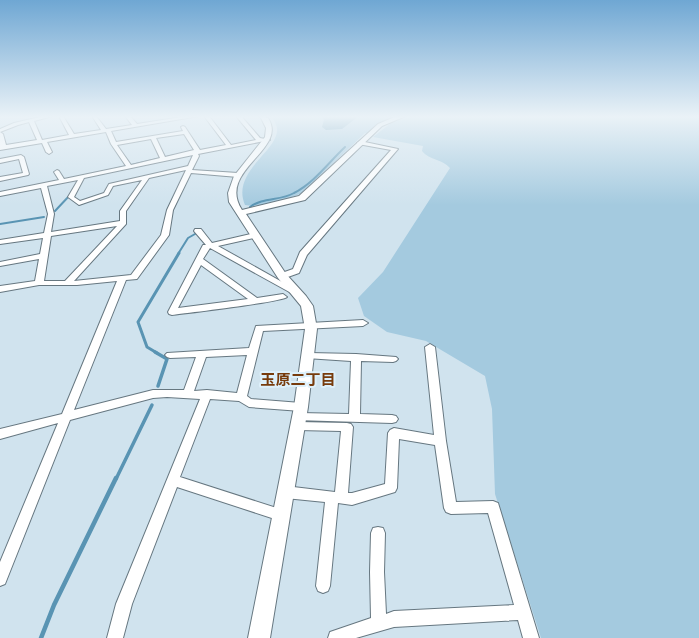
<svg xmlns="http://www.w3.org/2000/svg" width="699" height="638" font-family="Arial,'Noto Sans JP',sans-serif">
<style>
.green{fill:#a4cadf}
.water{fill:#5994b3}
.lines{fill:none;stroke-linecap:round;stroke-linejoin:round}
.stream-far3{stroke:#5994b3;stroke-width:2}
.stream-far2{stroke:#5994b3;stroke-width:3}
.stream-far1{stroke:#5994b3;stroke-width:3.5}
.stream{stroke:#5994b3;stroke-width:4.5}
.minor-casing{stroke:#667780;stroke-width:2}
.tertiary-casing{stroke:#667780;stroke-width:2}
.minor{fill:#fff;fill-rule:evenodd}
.tertiary{fill:#fff;fill-rule:evenodd}
.labels{text-anchor:middle;stroke-width:4;stroke-linejoin:round;paint-order:stroke}
.neighbourhood-label{font-size:15px;font-weight:bold;fill:#773b0c;stroke:#ddf0fb}
</style>
<rect width="100%" height="100%" fill="#d0e3ee"/>
<path class="green" d="M270,116H398L376,125L367,134L365,133L302,193C285,200 263,208 245,205C228,165 299,144 270,116Z
M413,116H699V638H541L495,494L492,409L485,376L426,341L387,332L364,316L358,298L383,272L450,168C442,159 429,160 422,151L423,146L373,137L391,123Z"/>
<path class="water" d="M322,116H359L342,129L326,130L322,127L324,120Z"/>
<g class="lines">
<path class="stream-far3" d="M101,172L175,155
M250,207C263,197 280,201 294,193C314,183 329,162 345,147
M55,211L70,195
M0,224L44,217
M178,254L188,238L195,234"/>
<path class="stream-far2" d="M157,353L147,347L138,322L179,253"/>
<path class="stream-far1" d="M155,352L167,359L158,386
M116,479L152,405"/>
<path class="stream" d="M41,638L54,605L116,478"/>
<g class="minor-casing">
<path id="minor" d="M44,116H53L34,121L42,140L69,135L59,116H63L74,134L101,130L92,116H96L106,129L132,125L125,116H130L137,124L188,116H199L111,131L116,142L183,131L181,127L183,126L185,127L200,150L226,145L204,116H209L231,145L256,140L236,116H241L260,138L270,140L198,154L199,156L192,170L238,173L241,175L238,177L191,173L173,210L169,235L137,279L126,280L74,410L153,390H184L196,357L170,358L167,357L165,355L167,353L249,348L256,326L363,320L368,323L363,326L263,331L247,396L251,399L301,403L305,404L306,407L305,410L301,411L249,407L239,401L210,399L180,477L286,511L288,515L286,519L281,521L177,487L132,604L123,638H107L116,604L200,399L167,397L153,398L70,420L5,584L0,586V562L58,423L0,439V429L62,414L117,281L77,285H39L0,292V286L35,281L39,259L0,266V262L40,254L43,238L0,244V240L44,233L48,214L41,188L0,196V192L59,180L54,172L57,170L59,171L64,179L126,166L111,144L106,132L47,142L52,152L49,154L46,152L42,143L0,150V129L14,123ZM29,122L37,140L6,145L3,134L0,132L18,125ZM184,134L194,150L165,157L156,138ZM151,139L160,158L131,165L117,145ZM193,155L188,166L109,184L104,193L80,201L74,197L84,178ZM186,170L167,210L161,235L131,275L74,281L126,224V211L149,178ZM78,180L68,197L79,205L108,195L113,186L142,180L120,211V221L51,232L54,214L47,186ZM117,226L65,281H44L51,236ZM247,355L237,393L207,390L194,391L206,357Z
M360,141L398,149L307,255L299,273L285,278H279L278,276L279,274L293,269L300,252L391,150L358,144L357,143Z
M21,155L24,157L29,174L28,175L0,181V177L23,173L19,159L0,163V159Z
M195,229H201L212,243L255,233H258V237L218,246L300,292L296,295L293,294L210,248L203,259L257,298L283,294L287,297C282,302 187,313 172,315L169,314L168,312L203,245H206L194,231ZM201,265L248,299L178,308Z
M430,344L435,347L446,441L456,502L493,501L498,503L539,638H523L518,620L394,627L356,638H328L330,632L371,618L370,572L371,533L373,528L378,527L383,528L385,533L384,572L386,614L394,611L514,605L488,513L451,514L446,512L444,508L435,445L399,439L397,488L395,492L352,505L338,503L330,586L328,591L323,593L318,591L316,586L325,502L285,498L281,496L279,492L281,488L285,486L335,492L341,431L298,430L294,429L292,426L294,423L298,422L347,423L351,424L353,427L348,493H352L385,484L388,433L390,430L394,428L434,435L425,347Z
M309,353L356,354L396,357L398,359L396,361L393,362L361,361L360,414L392,415L396,416L398,419L396,422L392,423L295,420L293,417L295,414L299,413L349,414L351,361L306,358L304,356L306,354Z"/>
</g>
<g class="tertiary-casing">
<path id="tertiary" d="M260,116L268,118C289,150 216,170 242,210L299,196L378,124L397,116H406L382,126L305,200L246,214L286,274L306,296L313,306L317,329L308,407L270,638H248L294,407L305,329L301,306L278,278L229,202L228,193L234,176L265,137L266,128Z"/>
</g>
<use href="#minor" class="minor"/>
<use href="#tertiary" class="tertiary"/>
</g>
<linearGradient id="sky" x2="0" y2="1"><stop stop-color="#6fa7d3"/><stop offset="0.57" stop-color="#eaf2f7"/><stop offset="1" stop-color="#eaf2f7" stop-opacity="0"/></linearGradient>
<rect width="699" height="205" fill="url(#sky)"/>
<g class="labels">
<g class="neighbourhood-label">
<text x="298" y="385">玉原二丁目</text>
</g>
</g>
</svg>
